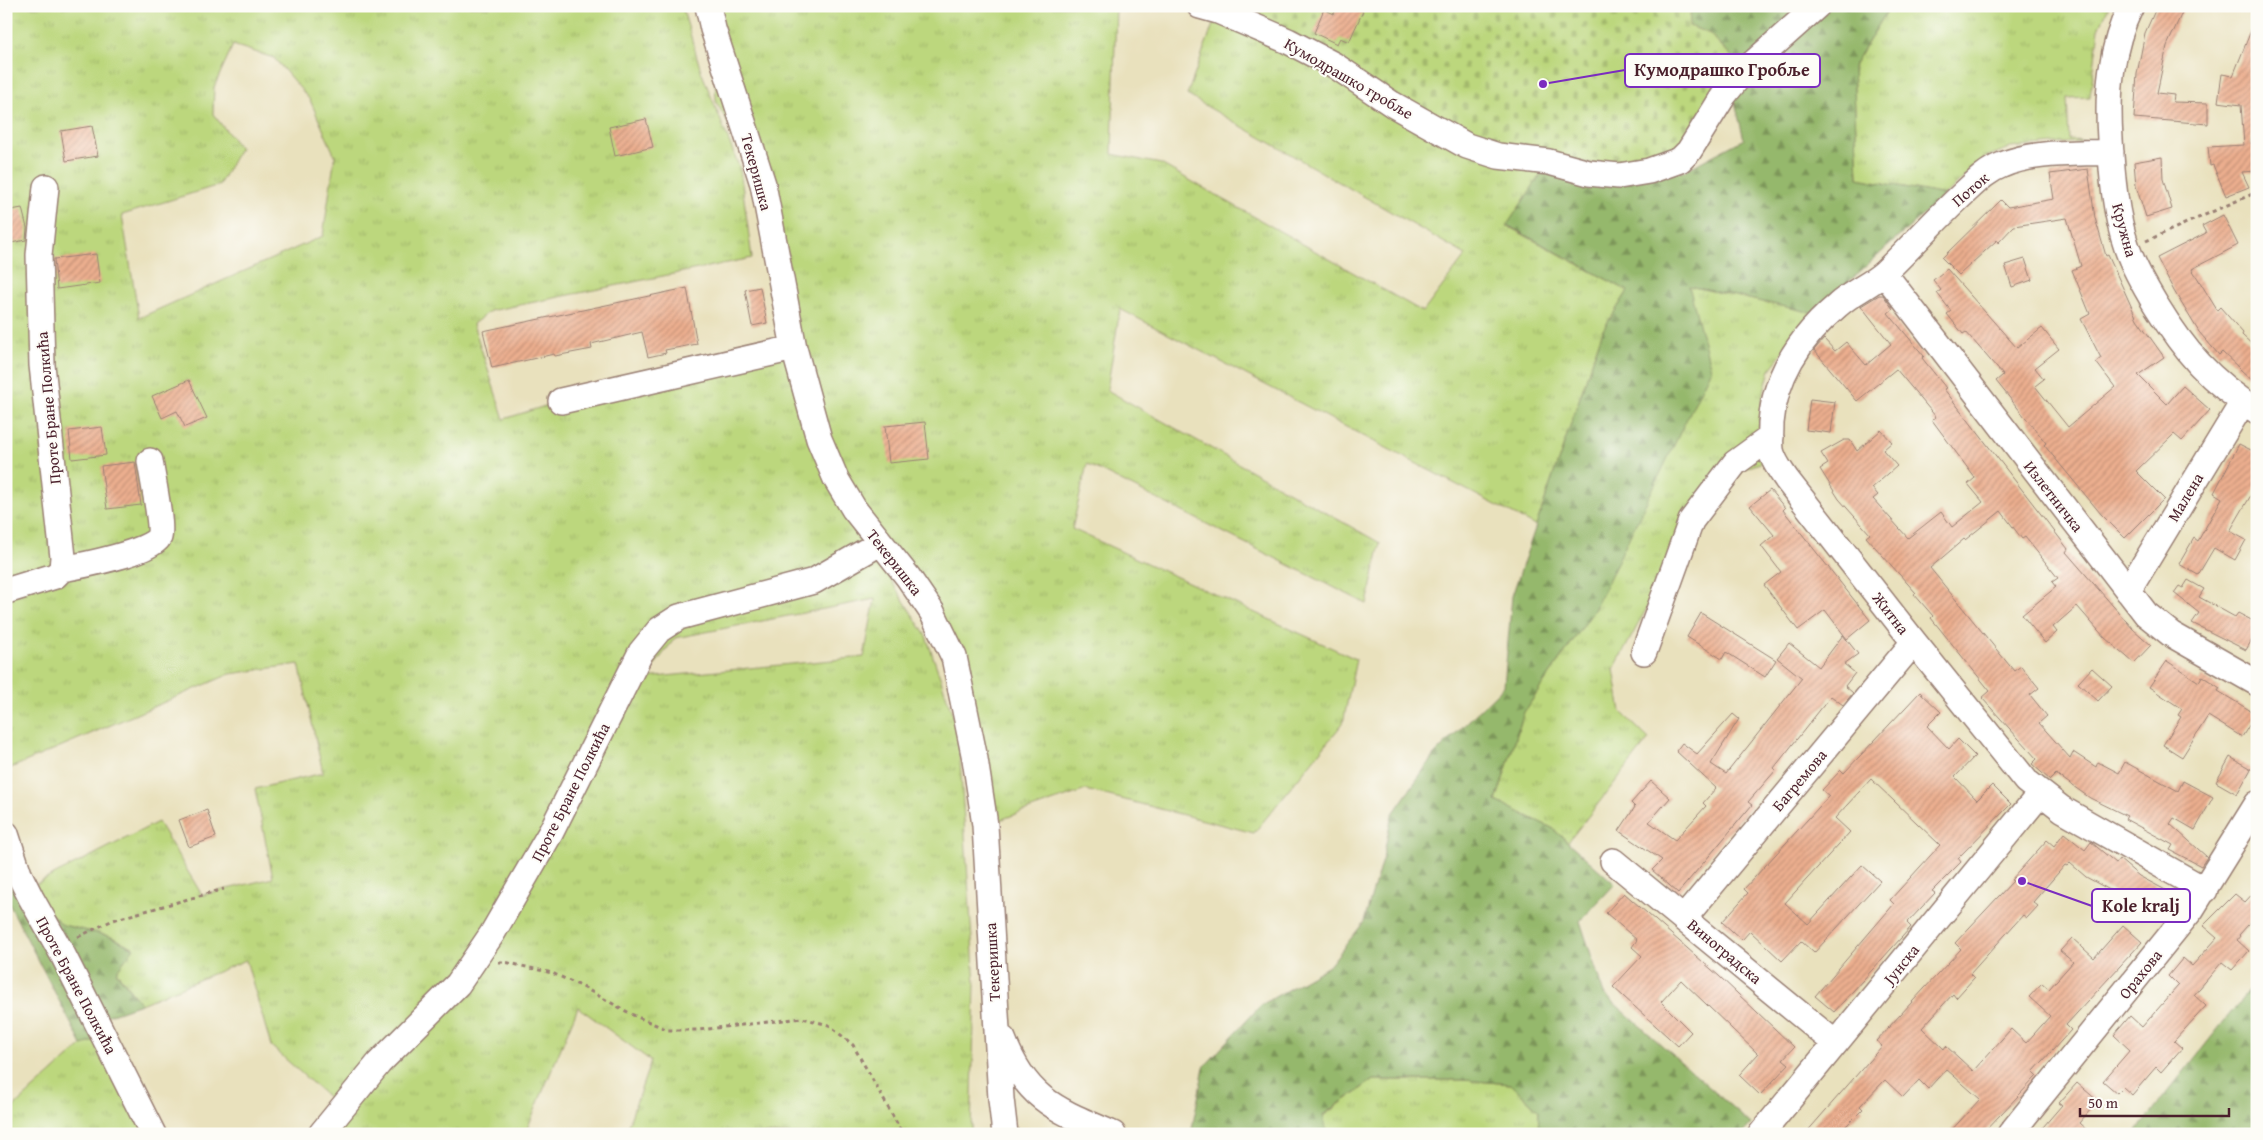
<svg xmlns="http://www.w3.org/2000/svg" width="2263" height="1140" font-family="'Gentium Book Plus',serif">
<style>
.grass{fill:url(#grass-tufts);stroke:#837b54;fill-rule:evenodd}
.forest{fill:url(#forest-firs);stroke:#706c4c}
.cemetery{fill:url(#cemetery-stones);stroke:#837b54}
.building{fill:url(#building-hatch)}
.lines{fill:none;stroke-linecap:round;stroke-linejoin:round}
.minor-casing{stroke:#9a8074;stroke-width:28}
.path{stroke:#9a8074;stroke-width:3;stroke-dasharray:4 4;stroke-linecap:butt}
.minor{stroke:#fff;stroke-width:25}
.labels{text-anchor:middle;stroke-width:4;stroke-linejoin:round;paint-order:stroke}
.street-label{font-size:16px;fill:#4a1f2b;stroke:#fdfcf7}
.leader{fill:none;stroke:#7b2cbf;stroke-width:2}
.callout-dot{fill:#7b2cbf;stroke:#fdfcf7;stroke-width:2}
.callout{fill:#fdfcf7;stroke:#7b2cbf;stroke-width:2}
.callout-label{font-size:18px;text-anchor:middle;font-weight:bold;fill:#4a1f2b}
</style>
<defs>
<pattern id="grass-tufts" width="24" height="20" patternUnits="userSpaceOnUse" patternTransform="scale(1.25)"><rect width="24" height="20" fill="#bcd77d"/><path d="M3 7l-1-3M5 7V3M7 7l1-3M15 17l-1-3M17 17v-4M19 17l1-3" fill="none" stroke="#a3b86c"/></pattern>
<pattern id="forest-firs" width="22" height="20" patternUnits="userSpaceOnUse" patternTransform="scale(1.25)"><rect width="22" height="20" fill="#95b86c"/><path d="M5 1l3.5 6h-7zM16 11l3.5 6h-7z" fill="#7c9559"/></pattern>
<pattern id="cemetery-stones" width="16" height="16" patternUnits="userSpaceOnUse" patternTransform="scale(1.25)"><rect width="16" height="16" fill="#bcd77d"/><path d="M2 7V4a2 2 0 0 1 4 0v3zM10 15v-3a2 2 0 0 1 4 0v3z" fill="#a3b86c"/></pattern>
<pattern id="building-hatch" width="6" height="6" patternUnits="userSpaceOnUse" patternTransform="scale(1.25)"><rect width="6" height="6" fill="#ecaf8f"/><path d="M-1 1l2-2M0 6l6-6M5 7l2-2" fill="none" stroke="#c18e75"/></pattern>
</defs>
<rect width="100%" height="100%" fill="#fdfcf7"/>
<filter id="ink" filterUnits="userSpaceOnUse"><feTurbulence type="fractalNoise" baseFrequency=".02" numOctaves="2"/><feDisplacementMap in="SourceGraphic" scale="10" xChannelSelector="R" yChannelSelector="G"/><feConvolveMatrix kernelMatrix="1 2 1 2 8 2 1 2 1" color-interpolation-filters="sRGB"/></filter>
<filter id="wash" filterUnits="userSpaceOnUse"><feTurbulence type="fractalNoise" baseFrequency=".0096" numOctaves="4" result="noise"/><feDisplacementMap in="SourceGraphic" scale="20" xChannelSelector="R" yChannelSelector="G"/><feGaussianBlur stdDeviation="1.12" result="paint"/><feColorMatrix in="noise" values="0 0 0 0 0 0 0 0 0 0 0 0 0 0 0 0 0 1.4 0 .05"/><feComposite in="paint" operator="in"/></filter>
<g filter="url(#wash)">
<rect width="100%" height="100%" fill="#e9e1bd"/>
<path class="grass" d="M6,6H682L701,71L740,169L752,258L490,311L473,324L504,419L561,401L794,348L763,184L716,102L713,29L708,6H1116L1112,154L1161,164L1423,312L1466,255L1187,95L1218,11L1549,162L1507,226L1628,291L1603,330L1536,526L1120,309L1107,390L1380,543L1367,604L1087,464L1072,529L1356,659L1343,723L1254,833L1086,790L985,825L954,657L880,544L882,566L926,636L958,730L975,984L971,1134H625L651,1061L578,1007L525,1134H321L340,1108L271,1046L246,960L141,1004L116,971L133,947L109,936L63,925L26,889L158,822L202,895L273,878L255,789L323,773L299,664L230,674L6,770ZM233,45L274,58L310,100L335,156L323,236L139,318L122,215L219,185L240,148L213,114L214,87ZM875,599L864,657L645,678L675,638Z
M1890,6H2109L2099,29L2090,97L2067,98L2069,140L2089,141L2010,148L1986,157L1945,195L1858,178L1853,67Z
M1689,286L1814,313L1770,369L1762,400L1758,438L1763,462L1743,469L1705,521L1649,604L1614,669L1621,712L1649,739L1568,842L1552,828L1496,801L1524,712L1594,610Z
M105,1038L153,1134H6V1114L82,1045Z
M1373,1080H1464L1511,1084L1539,1111L1538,1134H1327L1323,1116Z"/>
<path class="forest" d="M1691,6H1890L1853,67L1858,178L1945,195L1814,313L1689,286L1711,369L1594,610L1524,712L1496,801L1552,828L1615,884L1580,921L1604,994L1751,1124L1742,1134H1538L1539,1111L1511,1084L1464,1080H1373L1323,1115L1327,1134H1191L1204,1067L1261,1005L1329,966L1364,922L1384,853L1392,815L1434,755L1504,686L1512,596L1603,330L1628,291L1507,225L1549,162L1682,172L1744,139L1734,99L1735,60L1710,34L1689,26Z
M6,864L31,898L63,925L109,936L134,948L116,972L141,1004L97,1019L105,1038L82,1045L6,898Z
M2257,980V1127L2251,1134H2134Z"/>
<path class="cemetery" d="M1219,6H1691L1689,26L1710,34L1735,60L1689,151L1649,171L1467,146Z"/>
<g id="blocks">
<path class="building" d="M1337,6H1351L1363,11L1349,42L1340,38L1337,44L1314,33L1324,9L1334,14Z
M2157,6H2185L2167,46L2157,93L2174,95L2173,102L2208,103V124L2134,118L2137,74L2145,33Z
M2256,18L2257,104L2251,144H2257V171L2242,172L2249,187L2226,196L2213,165L2210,166L2208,147L2244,145L2241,105L2218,102L2222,74L2233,76Z
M646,119L653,147L615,156L609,127Z
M92,126L98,156L66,161L61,131Z
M2162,157L2163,179L2172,209L2146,217L2136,186L2134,162Z
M2088,169L2095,218L2106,256L2108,255L2137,319L2164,357L2138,375L2167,404L2183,386L2210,410L2182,441L2174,434L2136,471L2164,499L2125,538L2101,514L2044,445L2046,443L1996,381L2003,375L1966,332L1963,334L1947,314L1951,311L1937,293L1941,290L1933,280L1947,269L2017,348L2042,328L2059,349L2035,368L2044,379L2035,386L2068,427L2115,387L2096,362L2101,358L2081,319L2090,314L2072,270L2081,266L2067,218L2014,226L1998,243L1997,240L1959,275L1942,258L2001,200L2008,207L2054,199L2050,174Z
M22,208L27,228L26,240L6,244V211Z
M2223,215L2238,245L2192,269L2217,310L2220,307L2243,333L2242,335L2257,349V385L2222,352L2219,355L2199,332L2174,291L2157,258L2206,233L2202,226Z
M96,254L100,283L57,289L54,259Z
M2025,259L2032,280L2012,287L2005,265Z
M760,287L767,323L752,326L745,290Z
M687,288L697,344L665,350L666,353L648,357L642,332L591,344L592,349L555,356L554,354L492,368L483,331Z
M1879,295H1883L1893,309L1888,313L1924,356L1922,358L1946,388L1944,389L2068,549L2066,552L2133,629L2151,645L2134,663L2105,638L2077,606L2053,627L2057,632L2045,643L2022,615L2056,587L2052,582L2058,578L2025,537L2022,539L2001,511L1965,540L1964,539L1930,568L2014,671L2021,666L2039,688L2030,695L2047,716L2039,723L2070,758L2073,752L2096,767L2098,762L2119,773L2125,762L2178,791L2183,781L2213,797L2195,830L2174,818L2170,824L2207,857L2201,866L2170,850L2173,845L2125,819L2127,816L2090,798L2056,774L2050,780L2032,764L2037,759L1982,698L1990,691L1931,618L1933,616L1914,594L1916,593L1866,537L1870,534L1839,499L1820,469L1828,464L1821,453L1844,440H1850L1857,451L1881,430L1892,442L1883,450L1897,466L1872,488L1878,495L1873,499L1908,538L1941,512L1952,527L1983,502L1968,484L1975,478L1932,420L1936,417L1896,369L1857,401L1814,350L1824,339L1835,351L1846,342L1866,365L1891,344L1861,306Z
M189,380L207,418L185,427L177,411L162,418L152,396Z
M1810,399L1835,402L1831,433L1806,430Z
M925,422L929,459L889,463L885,426Z
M102,427L106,455L72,459L69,431Z
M2239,444L2257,453V485L2230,531L2246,540L2235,560L2214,548L2198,575L2179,564L2194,538L2198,541L2222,498L2214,493Z
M135,462L141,505L107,509L101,466Z
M1770,490L1785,508L1783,510L1870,620L1847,639L1825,610L1798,630L1764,585L1781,572L1761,546L1774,535L1750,506Z
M2188,580L2204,589L2199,597L2235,617L2238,613L2257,623V631L2246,650L2192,623L2199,613L2174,593L2179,586L2183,588Z
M1701,613L1776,660L1765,677L1726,652L1722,659L1687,637Z
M1843,635L1858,654L1844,664L1855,673L1845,686L1853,693L1843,705L1831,696L1774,768L1776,770L1748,802L1752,805L1678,893L1652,870L1662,860L1619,831L1635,807L1631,803L1651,781L1670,798L1649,822L1675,840L1706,806L1703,803L1716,788L1676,751L1682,743L1697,754L1733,714L1739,719L1711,764L1726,774L1802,678L1777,658L1789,643L1819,667Z
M2167,661L2199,682L2202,676L2220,688L2218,691L2256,714L2242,737L2208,716L2182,757L2163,745L2181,717L2178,715L2182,709L2149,687Z
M2092,668L2112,686L2098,701L2078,683Z
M1920,692L1941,712L1927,726L1949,749L1958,739L1975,756L1955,777L1977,800L1992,785L2011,804L1958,858L1961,862L1932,891L1935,893L1907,923L1911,927L1834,1012L1815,996L1894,904L1890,900L1940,845L1871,779L1835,818L1850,832L1785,903L1808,924L1862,865L1880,881L1814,953L1801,941L1782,961L1750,931L1742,940L1722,922L1748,893L1744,889L1829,796L1822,790L1841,770L1844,773Z
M2230,757L2251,769L2237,794L2216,782Z
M207,810L216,837L189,847L179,820Z
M2064,833L2085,850L2091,842L2116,863L2119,859L2139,876L2173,894L2161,918L2086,877L2070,863L2067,866L2065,865L2033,902L2038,906L2027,918L2023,915L1970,974L1974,978L1956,998L1953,994L1922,1028L1944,1049L1946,1046L1973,1071L2011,1029L2026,1043L2050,1016L2029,997L2042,983L2049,989L2073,962L2060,951L2072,938L2094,958L2123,925L2142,942L2066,1025L2071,1030L2033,1072L2037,1076L1982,1134H1948L1980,1099L1946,1069L1928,1089L1919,1080L1903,1097L1885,1080L1860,1106L1863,1109L1838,1134H1805L1882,1046L1876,1041L1961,949L1955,943L2013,881L2011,880L2047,840L2054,846Z
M2257,889V915L2239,935L2240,936L2237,940L2249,951L2232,970L2222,962L2194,995L2206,1006L2174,1041L2182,1048L2161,1072L2156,1067L2132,1095L2123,1087L2117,1093L2103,1081L2130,1050L2114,1035L2130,1016L2142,1027L2178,986L2168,976L2183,958L2192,966L2217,938L2203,926L2235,894L2245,902Z
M1624,893L1719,976L1794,1047L1783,1059L1789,1064L1760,1095L1739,1075L1758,1054L1681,980L1661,1002L1691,1032L1678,1046L1613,987L1642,956L1632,947L1637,940L1606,913Z
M2077,1083L2098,1101L2079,1123L2091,1134H2037L2062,1105L2059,1103Z"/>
</g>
</g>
<g filter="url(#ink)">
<use href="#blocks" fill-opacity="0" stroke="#9a8074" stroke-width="1"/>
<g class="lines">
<g class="minor-casing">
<path id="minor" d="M708,6L713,29L763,184L794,348L819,439L836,479L854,509L908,577L932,612L954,657L975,759L985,825L1001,1099L1005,1134
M1200,6L1218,11L1288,41L1334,65L1392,104L1467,146L1498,156L1549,162L1589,173L1619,176L1649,171L1680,160L1689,151L1724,95L1742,73L1817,6
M2131,6C2110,48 2107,93 2110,139C2112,175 2115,214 2127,248C2134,268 2145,287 2156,305C2185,352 2210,381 2257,411
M2111,152C2076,154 2035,151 2002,165C1986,171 1975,183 1963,194C1936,219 1911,247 1885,272C1871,285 1852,292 1838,305C1801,336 1775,374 1771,423C1771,432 1770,441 1771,450C1773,461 1781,471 1787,480L1914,642L2026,781L2062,809L2205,890
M1884,273L2146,614L2171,634L2257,683
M561,401L794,348
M62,569C79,566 152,552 159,537C163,527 152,475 150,461
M6,591L55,576L62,569L63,557L42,365L39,255L46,187
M2128,591L2243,402
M1644,652L1691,521L1735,463L1771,437
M6,834L19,874L31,898L63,955L153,1134
M1613,861L1835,1043
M1684,918L1914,642
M1003,1039C1026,1100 1057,1110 1113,1134
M321,1134L379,1063L458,984L492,934L551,832L641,652L659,630L679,617L814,581L880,543
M1761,1134L2040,794
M2010,1134L2191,910L2257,804"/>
</g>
<path class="path" d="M2146,241L2257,192
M78,937L113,920L224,889
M499,962H505L552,973L581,986L633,1015L668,1030H699L802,1018L829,1025L853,1045L903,1134"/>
<use href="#minor" class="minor"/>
</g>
</g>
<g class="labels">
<g class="street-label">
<text transform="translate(1349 78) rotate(30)" y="6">Кумодрашко гробље</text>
<text transform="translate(757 172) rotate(75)" y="6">Текеришка</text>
<text transform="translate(1970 189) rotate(-41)" y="6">Поток</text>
<text transform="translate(2125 230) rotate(75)" y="6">Кружна</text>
<text transform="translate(48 408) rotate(-95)" y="6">Проте Бране Полкића</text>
<text transform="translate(2054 496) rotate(52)" y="6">Излетничка</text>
<text transform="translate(2185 497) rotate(-59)" y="6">Малена</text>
<text transform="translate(895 562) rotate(52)" y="6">Текеришка</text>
<text transform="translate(1891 613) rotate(52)" y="6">Житна</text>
<text transform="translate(1799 780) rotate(-50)" y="6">Багремова</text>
<text transform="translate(570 792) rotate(-63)" y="6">Проте Бране Полкића</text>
<text transform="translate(1725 951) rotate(40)" y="6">Виноградска</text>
<text transform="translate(992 962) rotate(-93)" y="6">Текеришка</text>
<text transform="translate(1901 964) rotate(-51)" y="6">Јунска</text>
<text transform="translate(2140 974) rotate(-51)" y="6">Орахова</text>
<text transform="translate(77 985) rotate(62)" y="6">Проте Бране Полкића</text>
</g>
</g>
<path class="leader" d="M1543 84L1625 70M2022 881L2092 906"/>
<g class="callout-dot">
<circle cx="1543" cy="84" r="5"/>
<circle cx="2022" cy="881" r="5"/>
</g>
<g class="callout">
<rect x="1625" y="54" width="195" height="33" rx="5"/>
<rect x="2092" y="889" width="98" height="33" rx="5"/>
</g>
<g class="callout-label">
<text x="1722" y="76">Кумодрашко Гробље</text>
<text x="2141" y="912">Kole kralj</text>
</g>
<rect width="2263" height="1140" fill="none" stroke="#fdfcf7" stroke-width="25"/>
<path d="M2080 1108v8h149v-8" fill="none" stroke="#4a1f2b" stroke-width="2.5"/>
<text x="2088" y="1108" font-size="15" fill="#4a1f2b" stroke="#fdfcf7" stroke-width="4" paint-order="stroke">50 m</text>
</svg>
